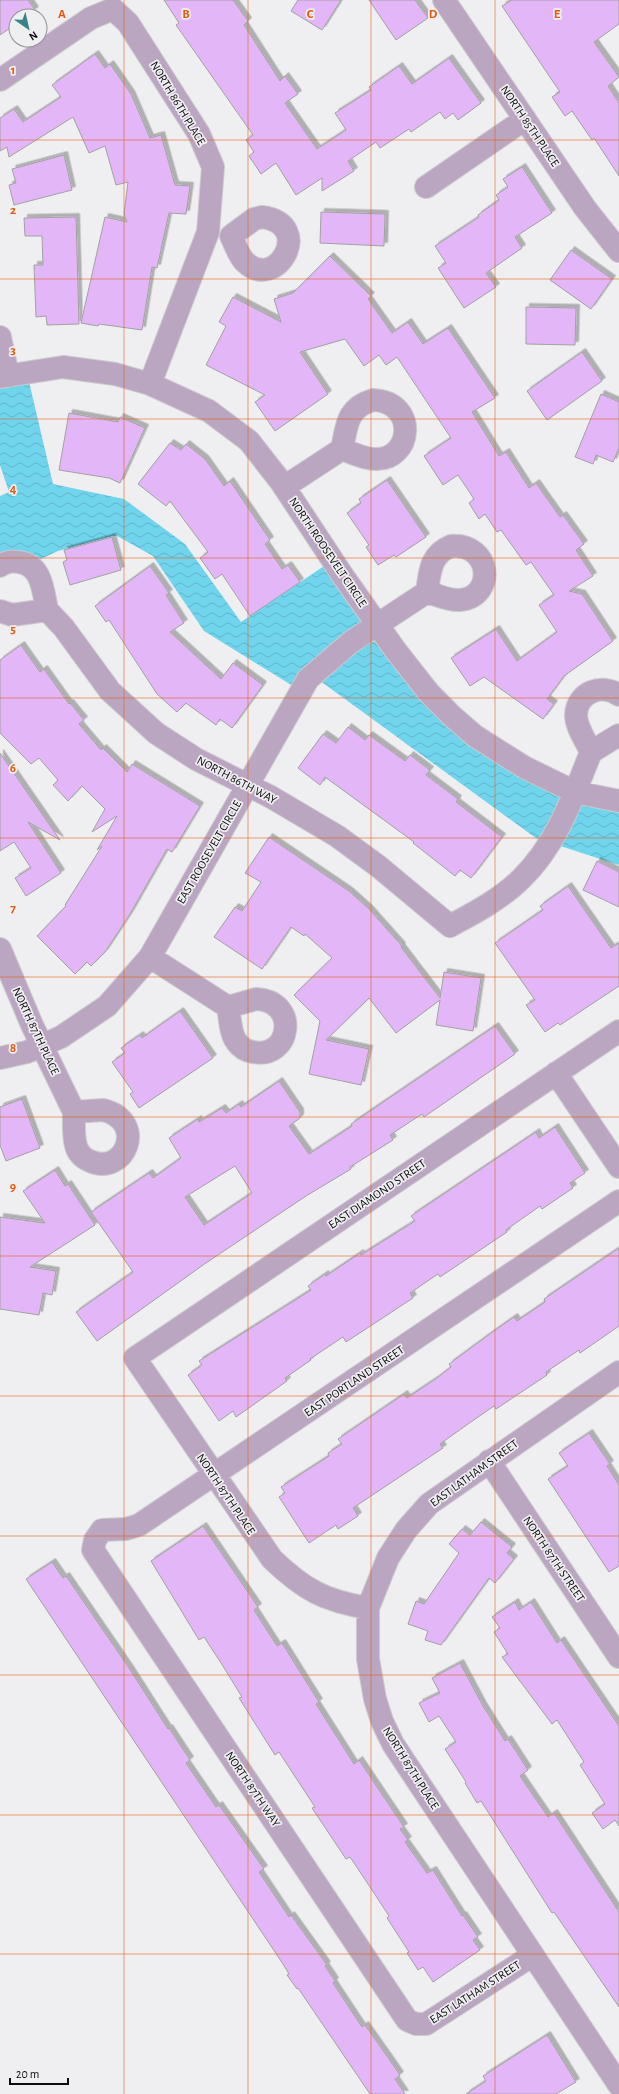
<svg xmlns="http://www.w3.org/2000/svg" width="619" height="2094" font-family="'Alegreya Sans',sans-serif">
<style>
.water{fill:url(#water-waves)}
.building{fill:#e3b7f7;stroke:#a2a0a3;fill-rule:evenodd;filter:url(#shadow)}
.lines{fill:none;stroke-linecap:round;stroke-linejoin:round}
.minor-casing{stroke:#cbcbcd;stroke-width:24}
.minor{stroke:#bba6c1;stroke-width:22}
.grid{fill:none;stroke:#e8590c;stroke-width:1;stroke-opacity:0.55}
.labels{text-anchor:middle;stroke-width:3.5;stroke-linejoin:round;paint-order:stroke}
.street-label{font-size:12px;fill:#0c0c0d;stroke:#efeff2}
.grid-label{font-size:13px;text-anchor:middle;font-weight:bold;fill:#e8590c;stroke:#efeff2;stroke-width:3.5;stroke-linejoin:round;paint-order:stroke}
</style>
<defs>
<pattern id="water-waves" width="16" height="10" patternUnits="userSpaceOnUse"><rect width="16" height="10" fill="#71d4ed"/><path d="M0 5q4-4 8 0t8 0" fill="none" stroke="#61b5ca"/></pattern>
<filter id="shadow"><feDropShadow dx="3.5" dy="-3.5" stdDeviation="0" flood-color="#0004"/></filter>
</defs>
<rect width="100%" height="100%" fill="#efeff2"/>
<path class="water" d="M27,373L53,484L124,499L185,544L241,622L333,560L475,736L619,801V865L551,843L548,847L312,675L301,691L204,631L153,556L117,536H113L58,551L28,565L0,566V496L9,492L0,465V378Z"/>
<path class="building" d="M0,0H28L35,10L27,16H16V24L0,35Z
M164,0H233L248,21L244,25L280,81L285,76L298,94L285,103L317,149L346,130L335,113L371,90L369,87L399,66L412,84L449,58L481,103L458,120L453,113L445,119L440,112L411,132L409,129L380,148L376,142L348,161L354,171L322,191V178L296,195L276,163L261,174L249,156L254,152L246,140L253,135L176,25L179,23Z
M298,0H341L322,30L291,11Z
M369,0H415L428,18L396,40Z
M512,0H619V24L594,42L619,77L608,86L619,103V176L594,138L592,140L572,111L565,116L552,97L560,92L502,6Z
M95,54L105,68L110,64L131,94L150,138L161,135L175,185L190,186L186,214L169,213L157,268L152,267L142,330L99,324L98,326L81,323L105,217L127,222L124,214L128,182L116,185L105,146L89,153L73,117L9,157L7,147L0,151V118L14,109L23,122L61,97L52,85Z
M64,155L72,190L14,205L9,185L16,183L12,169Z
M522,167L552,213L515,237L522,248L486,273L496,287L464,308L438,268L446,263L435,246L479,217L478,215L499,200L496,195L508,187L503,179Z
M321,212L385,214L384,246L320,243Z
M76,217L79,324L47,325L46,316L36,317L34,265H43L42,236H25L24,218Z
M571,250L612,279L591,309L550,280Z
M330,256L371,296L368,299L392,333L408,322L423,344L448,328L495,398L472,412L499,456L506,452L529,488L536,483L560,517L563,515L584,544L576,550L593,576L569,591L582,594L613,641L564,676L547,699L554,704L543,719L484,677L470,686L451,658L496,629L517,661L557,632L539,605L554,595L531,562L526,565L501,530L497,532L485,514L479,519L469,503L474,499L458,475L443,485L424,456L451,438L397,357L386,365L379,355L364,366L345,339L300,352L328,394L275,431L255,402L265,395L206,365L226,326L219,322L233,297L281,322L274,299L293,293Z
M526,307L576,308L575,345L526,344Z
M582,352L602,381L547,420L527,391Z
M601,394L619,402V448L613,462L596,455L593,464L575,457Z
M69,413L118,422L120,417L145,428L120,483L109,478L59,470Z
M170,443L181,450L186,444L205,459L224,486L230,481L270,540L265,544L282,569L288,565L300,582L250,616L222,574L215,579L200,558L208,552L170,501L166,506L138,484Z
M387,480L426,537L396,557L394,555L378,565L366,547L369,545L347,513L361,503L359,499Z
M112,537L121,570L70,585L63,562L67,560L64,550Z
M150,566L169,593L166,595L184,623L170,632L221,679L233,663L263,685L232,728L220,719L216,725L186,703L177,712L157,694L109,620L106,622L95,606Z
M21,645L40,672L44,669L69,704L70,703L84,720L79,724L101,750L103,748L127,772L132,764L200,806L172,852L167,849L130,914L105,952L91,966L87,962L75,974L37,936L66,906L65,905L102,846L97,850L117,816L92,832L105,809L82,786L68,801L53,785L58,780L39,758L31,764L0,733V660Z
M348,727L365,740L369,735L405,761L410,755L430,770L426,775L458,799L456,802L502,837L471,878L460,870L455,876L413,843L414,842L325,777L320,785L298,768L323,734L336,743Z
M0,753L60,840L28,822L61,873L26,896L15,878L31,868L14,842L0,851Z
M269,837L349,891L369,909L402,946L401,947L440,998L444,972L481,978L473,1031L436,1025L440,1000L396,1033L369,998L326,1040L369,1049L361,1085L309,1074L320,1021L294,995L332,958L305,934L304,936L291,927L262,969L214,937L235,907L242,911L261,882L245,873Z
M597,861L619,872V907L583,890Z
M568,886L611,948L619,943V986L560,1025L558,1023L545,1032L526,1005L535,1000L495,943L543,910L540,906Z
M180,1011L213,1058L139,1108L130,1094L133,1092L112,1062L125,1053L121,1048L140,1035L142,1038Z
M495,1026L515,1054L424,1117L422,1114L390,1135L393,1140L350,1167L351,1169L306,1196L203,1265L97,1341L76,1312L133,1272L91,1212L149,1173L153,1178L181,1158L169,1138L198,1119L199,1122L222,1108L226,1113L239,1104L241,1107L279,1081L300,1112V1118L289,1126L309,1154L352,1126L351,1124ZM235,1166L252,1193L204,1225L185,1197Z
M22,1099L40,1148L6,1161L0,1145V1107Z
M555,1127L585,1173L570,1183L573,1188L542,1209L540,1206L506,1230L507,1232L440,1277L438,1274L410,1293L413,1298L346,1342L343,1337L310,1359L311,1360L285,1378L287,1381L236,1417L233,1411L219,1421L188,1375L202,1365L199,1361L311,1290L308,1286L325,1274L326,1276L360,1253L361,1255L415,1221L411,1216L536,1132L539,1138Z
M55,1170L65,1186L68,1184L95,1225L30,1267L56,1271L52,1295L43,1293L39,1315L0,1309V1217L45,1223L23,1191Z
M619,1248V1326L580,1353L579,1350L546,1372L547,1375L496,1409L494,1406L468,1424L440,1444L443,1448L353,1508L358,1516L338,1529L336,1525L309,1543L279,1497L285,1493L281,1487L329,1456L328,1453L342,1444L338,1439L404,1394L407,1398L437,1378L451,1367L449,1364L494,1331L514,1317L517,1321L545,1302L544,1299Z
M589,1433L610,1464L607,1466L619,1485V1566L609,1572L548,1479L568,1466L559,1453Z
M481,1522L512,1547L507,1553L514,1559L495,1583L489,1578L441,1645L425,1640L428,1631L408,1624L416,1601L424,1604L459,1553L449,1544L462,1529L470,1535Z
M203,1526L258,1607L254,1610L277,1646L282,1643L297,1667L319,1702L316,1704L354,1764L359,1760L404,1827L400,1829L408,1840L405,1842L427,1873L433,1870L462,1916L463,1915L478,1937L473,1940L480,1950L433,1982L423,1967L418,1970L407,1953L409,1952L387,1918L389,1916L372,1890L350,1857L346,1859L312,1808L315,1807L279,1752L275,1755L239,1698L242,1697L221,1663L204,1637L199,1640L151,1561Z
M52,1562L63,1578L66,1576L129,1668L168,1729L169,1728L190,1760L186,1763L216,1807L219,1805L264,1869L259,1872L289,1917L291,1915L327,1965L325,1966L335,1981L333,1983L362,2027L365,2025L389,2059L400,2075L395,2079L405,2094H370L298,1988L297,1989L287,1975L289,1974L283,1964L26,1579Z
M515,1602L519,1610L531,1602L557,1643L561,1640L619,1726V1826L615,1820L603,1829L592,1813L605,1804L580,1765L584,1762L557,1720L552,1724L502,1657L508,1654L494,1632L500,1628L492,1617Z
M460,1663L483,1706L505,1741L508,1739L528,1770L520,1776L548,1817L554,1813L619,1912V2007L554,1912L552,1913L481,1801L477,1803L465,1783L466,1782L445,1749L456,1742L439,1716L429,1722L419,1703L440,1693L432,1678Z
M547,2035L576,2082L556,2094H466L486,2081L483,2076Z"/>
<g class="lines">
<g class="minor-casing">
<path id="minor" d="M444,0L585,208L619,251
M0,80L91,18L113,9L128,23L199,134L213,167L208,232L150,384
M426,187L525,119
M262,217C316,224 276,294 244,261C238,254 235,244 231,236L254,219Z
M0,337L8,376
M0,377L63,367L115,374L150,384L209,411L249,441L281,482L343,576L396,651L429,693L452,716L475,736L524,767L575,792L619,801
M373,400C419,402 412,461 375,459C364,459 352,453 342,449C347,426 346,408 373,400Z
M284,487L342,449
M451,546C492,543 496,597 460,600C449,601 437,595 427,592C430,571 430,555 451,546Z
M0,566C5,562 12,561 18,562C42,564 43,591 47,610L12,615L0,611
M47,610L64,628L110,691L156,733L196,759L271,797L337,836L378,866L450,926C474,913 501,899 521,879C557,844 573,797 591,752
M619,695C602,683 577,692 576,715C576,727 586,741 591,752L619,735
M0,949L32,1025L74,1112
M150,957L228,1007
M256,999C300,1001 291,1060 253,1052C246,1051 240,1047 236,1041C230,1032 230,1018 228,1007Z
M0,1058L27,1052L61,1037L107,1006L150,957L308,679L351,642L427,592
M556,1073L619,1167
M103,1110C148,1121 125,1177 90,1161C83,1158 78,1153 76,1146C73,1135 74,1123 74,1112Z
M619,1372L429,1504L406,1530L388,1558L368,1608V1659L375,1699L382,1721L393,1744L619,2085
M489,1461L619,1657
M368,1608C325,1601 304,1590 272,1559L135,1358L619,1031
M533,1955L426,2024H416L407,2020L93,1550L95,1540L102,1530L126,1529L139,1525L619,1201"/>
</g>
<use href="#minor" class="minor"/>
</g>
<path class="grid" d="M124,0V2094M248,0V2094M371,0V2094M495,0V2094M0,140H619M0,279H619M0,419H619M0,558H619M0,698H619M0,838H619M0,977H619M0,1117H619M0,1256H619M0,1396H619M0,1536H619M0,1675H619M0,1815H619M0,1954H619"/>
<g class="labels">
<g class="street-label">
<text transform="translate(178 103) rotate(59)" y="4">NORTH 86TH PLACE</text>
<text transform="translate(530 126) rotate(56)" y="4">NORTH 85TH PLACE</text>
<text transform="translate(328 552) rotate(56)" y="4">NORTH ROOSEVELT CIRCLE</text>
<text transform="translate(237 780) rotate(28)" y="4">NORTH 86TH WAY</text>
<text transform="translate(209 852) rotate(-60)" y="4">EAST ROOSEVELT CIRCLE</text>
<text transform="translate(36 1031) rotate(65)" y="4">NORTH 87TH PLACE</text>
<text transform="translate(377 1194) rotate(-34)" y="4">EAST DIAMOND STREET</text>
<text transform="translate(354 1381) rotate(-34)" y="4">EAST PORTLAND STREET</text>
<text transform="translate(474 1473) rotate(-36)" y="4">EAST LATHAM STREET</text>
<text transform="translate(226 1494) rotate(56)" y="4">NORTH 87TH PLACE</text>
<text transform="translate(554 1559) rotate(56)" y="4">NORTH 87TH STREET</text>
<text transform="translate(411 1768) rotate(58)" y="4">NORTH 87TH PLACE</text>
<text transform="translate(253 1789) rotate(56)" y="4">NORTH 87TH WAY</text>
<text transform="translate(475 1992) rotate(-33)" y="4">EAST LATHAM STREET</text>
</g>
</g>
<g class="grid-label">
<text x="62" y="18">A</text>
<text x="186" y="18">B</text>
<text x="310" y="18">C</text>
<text x="433" y="18">D</text>
<text x="557" y="18">E</text>
<text x="13" y="74">1</text>
<text x="13" y="214">2</text>
<text x="13" y="354">3</text>
<text x="13" y="493">4</text>
<text x="13" y="633">5</text>
<text x="13" y="772">6</text>
<text x="13" y="912">7</text>
<text x="13" y="1052">8</text>
<text x="13" y="1191">9</text>
</g>
<g transform="translate(28 28) rotate(146)"><circle r="19" fill="#efeff2" stroke="#949496"/>
<path d="M0-3L7 15L0 10L-7 15Z" fill="#3a8285"/>
<text y="-6" font-size="11" font-weight="bold" text-anchor="middle" fill="#0c0c0d">N</text>
</g>
<path d="M10 2078v6h58v-6" fill="none" stroke="#0c0c0d" stroke-width="2"/>
<text x="16" y="2078" font-size="12" fill="#0c0c0d" stroke="#efeff2" stroke-width="3" paint-order="stroke">20 m</text>
</svg>
